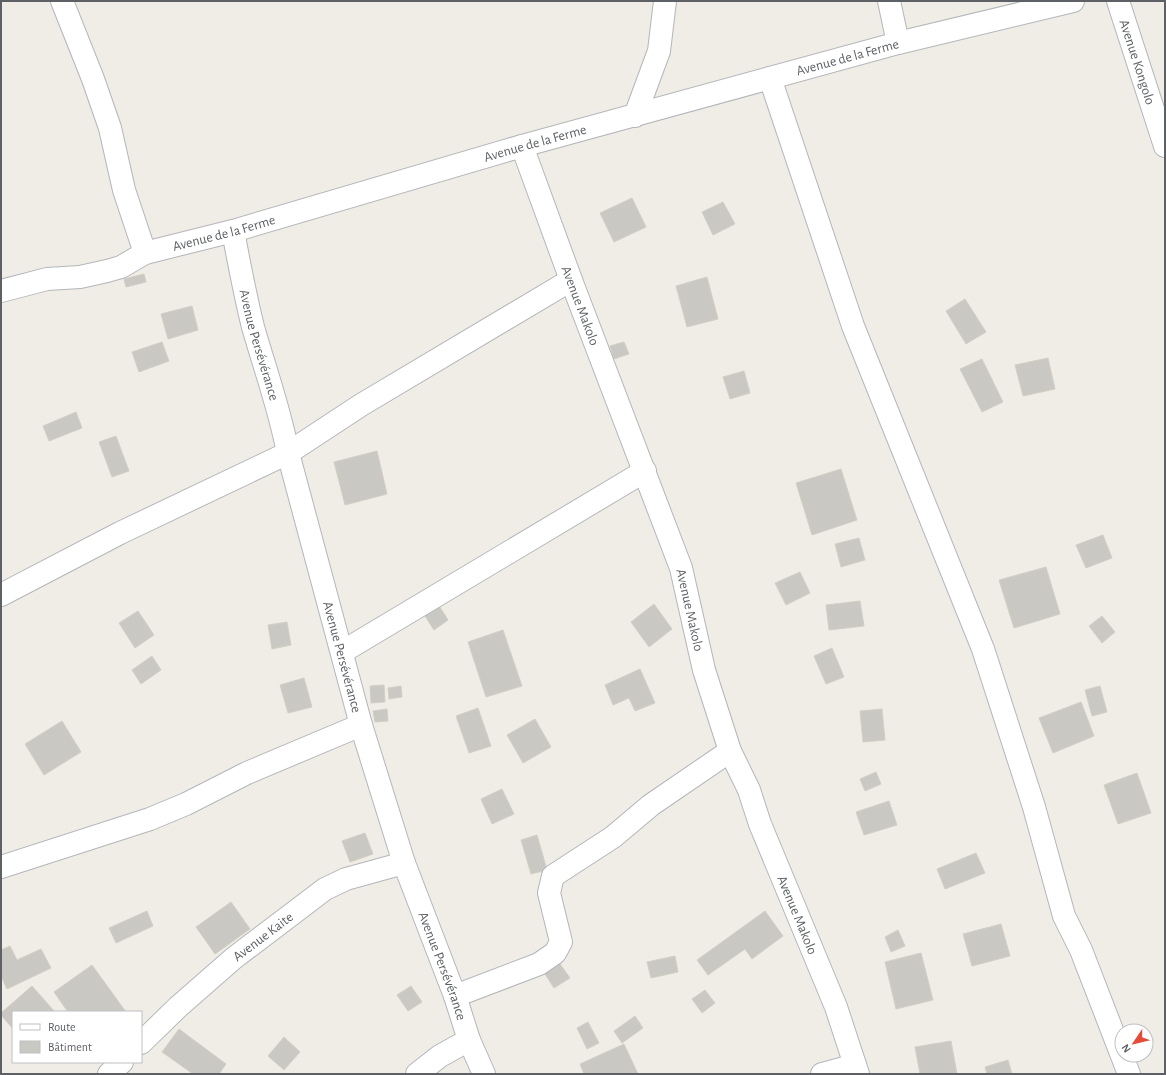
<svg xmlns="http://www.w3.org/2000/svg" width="1166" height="1075" font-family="'Alegreya Sans',sans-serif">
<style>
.building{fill:#cac8c3;stroke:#d4cfc4}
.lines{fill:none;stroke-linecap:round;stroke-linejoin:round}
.minor-casing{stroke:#b3b6ba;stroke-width:24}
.minor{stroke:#fff;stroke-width:22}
.labels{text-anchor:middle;stroke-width:3.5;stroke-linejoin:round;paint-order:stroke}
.street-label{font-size:14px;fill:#5d6166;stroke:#fff}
</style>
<rect width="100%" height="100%" fill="#efede6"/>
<path class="building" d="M632,198L646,227L614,242L600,213Z
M723,202L735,224L713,235L702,212Z
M144,274L146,282L126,287L124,279Z
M707,277L718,319L687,327L676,286Z
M965,299L986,332L966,344L946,311Z
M192,306L198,330L168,339L161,314Z
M162,342L169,361L139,372L132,352Z
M624,342L629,354L614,359L610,346Z
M1048,358L1055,389L1023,396L1015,365Z
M982,359L1003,402L982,412L960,369Z
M744,371L750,393L730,399L723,377Z
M76,412L82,428L49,441L43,426Z
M116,436L129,471L112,477L99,442Z
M377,451L387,494L345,505L334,462Z
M841,469L857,520L812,535L796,483Z
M1103,535L1112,558L1086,568L1076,545Z
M859,538L865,560L841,567L835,544Z
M1046,567L1060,614L1014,628L999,580Z
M800,572L810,593L786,605L775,583Z
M860,601L864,626L829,630L826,605Z
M438,604L448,620L434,630L423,613Z
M654,604L672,629L649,647L631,622Z
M138,611L154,635L135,648L119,623Z
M1102,616L1115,632L1102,643L1089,626Z
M287,622L291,645L272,649L268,625Z
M503,630L522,686L486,697L468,642Z
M832,648L844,677L826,684L814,656Z
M152,656L161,670L141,684L132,670Z
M640,669L655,703L635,711L629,698L613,705L605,685Z
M304,678L312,707L288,713L280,685Z
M384,685L385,702L371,703L370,686Z
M401,686L402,697L389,699L388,688Z
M1100,686L1107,712L1092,716L1085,690Z
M1081,702L1094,736L1053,753L1039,718Z
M478,708L491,746L469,753L456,716Z
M387,709L388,721L375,722L373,711Z
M882,709L885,740L863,742L860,711Z
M535,719L551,747L523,763L507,735Z
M62,721L81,752L44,775L25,744Z
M876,772L881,784L865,791L860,779Z
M1137,773L1151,813L1118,824L1104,785Z
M502,789L514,814L492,824L481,799Z
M889,801L897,825L864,835L856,812Z
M365,833L373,854L350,862L342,841Z
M537,835L547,870L531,874L521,840Z
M976,853L985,873L945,889L937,869Z
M231,902L250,929L215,954L196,927Z
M147,911L153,926L116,943L109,928Z
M765,911L783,936L752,959L745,949L708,975L697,960Z
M1001,924L1010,956L972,966L963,934Z
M898,930L905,946L891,952L885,937Z
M10,946L17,960L41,949L51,968L7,989L1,976V950Z
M921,953L933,1000L896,1009L885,962Z
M675,956L678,972L651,978L647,962Z
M560,964L570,978L554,988L545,974Z
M92,965L126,1012H68L54,992Z
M32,986L55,1012H13V1029L1,1015V1013Z
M411,986L422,1002L408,1011L397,995Z
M705,990L715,1003L702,1013L692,999Z
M635,1016L643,1028L622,1043L614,1031Z
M588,1022L599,1043L587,1049L577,1028Z
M179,1029L226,1064L219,1074H193L162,1052Z
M284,1037L300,1052L284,1070L268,1056Z
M951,1041L957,1074H920L915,1047Z
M624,1044L638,1074H584L580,1064Z
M1008,1060L1012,1074H987L985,1067Z"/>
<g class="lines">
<g class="minor-casing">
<g id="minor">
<path d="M62,1L93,79L110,128L124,190L145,253"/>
<path d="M889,1L898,43"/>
<path id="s1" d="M1118,1L1165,146"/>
<path d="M770,78L853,326L983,649L1034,807L1064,916L1081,950L1129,1074"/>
<path d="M635,116L659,51L665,1"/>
<path id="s2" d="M522,146L571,280L681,568L704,670L730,751L749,790L760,824L836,1007L858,1074"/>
<path id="s3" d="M233,231C239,263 245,295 253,327C265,369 280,410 288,453L361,725L404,863L455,996L469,1040L484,1074"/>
<path id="s4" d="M1,291L47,279L80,277L107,271L121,267L145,253L233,231L522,146L898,43L1073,1"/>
<path d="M1,595L120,533L288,453L361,405L571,280"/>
<path d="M342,652L645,471"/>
<path d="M1,867L150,819L186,804L247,773L361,725"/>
<path d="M455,996L539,964L555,953L561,942L549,893L553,876L613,837L651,805L730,751"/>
<path id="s5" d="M141,1043L178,1007L234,958L325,889L346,879L404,863"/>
<path d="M109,1074L122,1062"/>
<path d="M417,1074L440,1056L469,1040"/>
<path d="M822,1074L855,1065"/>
</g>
</g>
<use href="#minor" class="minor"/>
</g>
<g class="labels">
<g class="street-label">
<text dy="5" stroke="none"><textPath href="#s4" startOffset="880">Avenue de la Ferme</textPath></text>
<text dy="5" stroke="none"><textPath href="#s1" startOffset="64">Avenue Kongolo</textPath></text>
<text dy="5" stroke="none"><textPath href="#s4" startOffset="556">Avenue de la Ferme</textPath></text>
<text dy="5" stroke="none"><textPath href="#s4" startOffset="232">Avenue de la Ferme</textPath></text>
<text dy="5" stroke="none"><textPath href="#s2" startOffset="170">Avenue Makolo</textPath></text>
<text dy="5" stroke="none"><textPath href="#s3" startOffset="117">Avenue Persévérance</textPath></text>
<text dy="5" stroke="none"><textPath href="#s2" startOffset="494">Avenue Makolo</textPath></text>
<text dy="5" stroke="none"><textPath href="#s3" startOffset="440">Avenue Persévérance</textPath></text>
<text dy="5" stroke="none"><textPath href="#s2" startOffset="818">Avenue Makolo</textPath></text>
<text dy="5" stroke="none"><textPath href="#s5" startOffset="162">Avenue Kaite</textPath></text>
<text dy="5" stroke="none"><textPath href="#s3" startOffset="765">Avenue Persévérance</textPath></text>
</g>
</g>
<rect width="1166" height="1075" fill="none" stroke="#5d6166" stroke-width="4"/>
<rect x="12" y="1011" width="130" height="52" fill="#ffffff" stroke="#bec0c2"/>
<rect x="20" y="1024" width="20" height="6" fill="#ffffff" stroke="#bec0c2"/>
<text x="48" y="1031" font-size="12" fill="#5d6166">Route</text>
<rect x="20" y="1041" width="20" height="12" fill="#cac8c3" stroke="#bec0c2"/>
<text x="48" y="1051" font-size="12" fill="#5d6166">Bâtiment</text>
<g transform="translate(1134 1043) rotate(235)"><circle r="19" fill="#ffffff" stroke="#bec0c2"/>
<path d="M0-3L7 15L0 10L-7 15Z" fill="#e24c39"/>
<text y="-6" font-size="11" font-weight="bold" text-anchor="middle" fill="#5d6166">N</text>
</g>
</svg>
